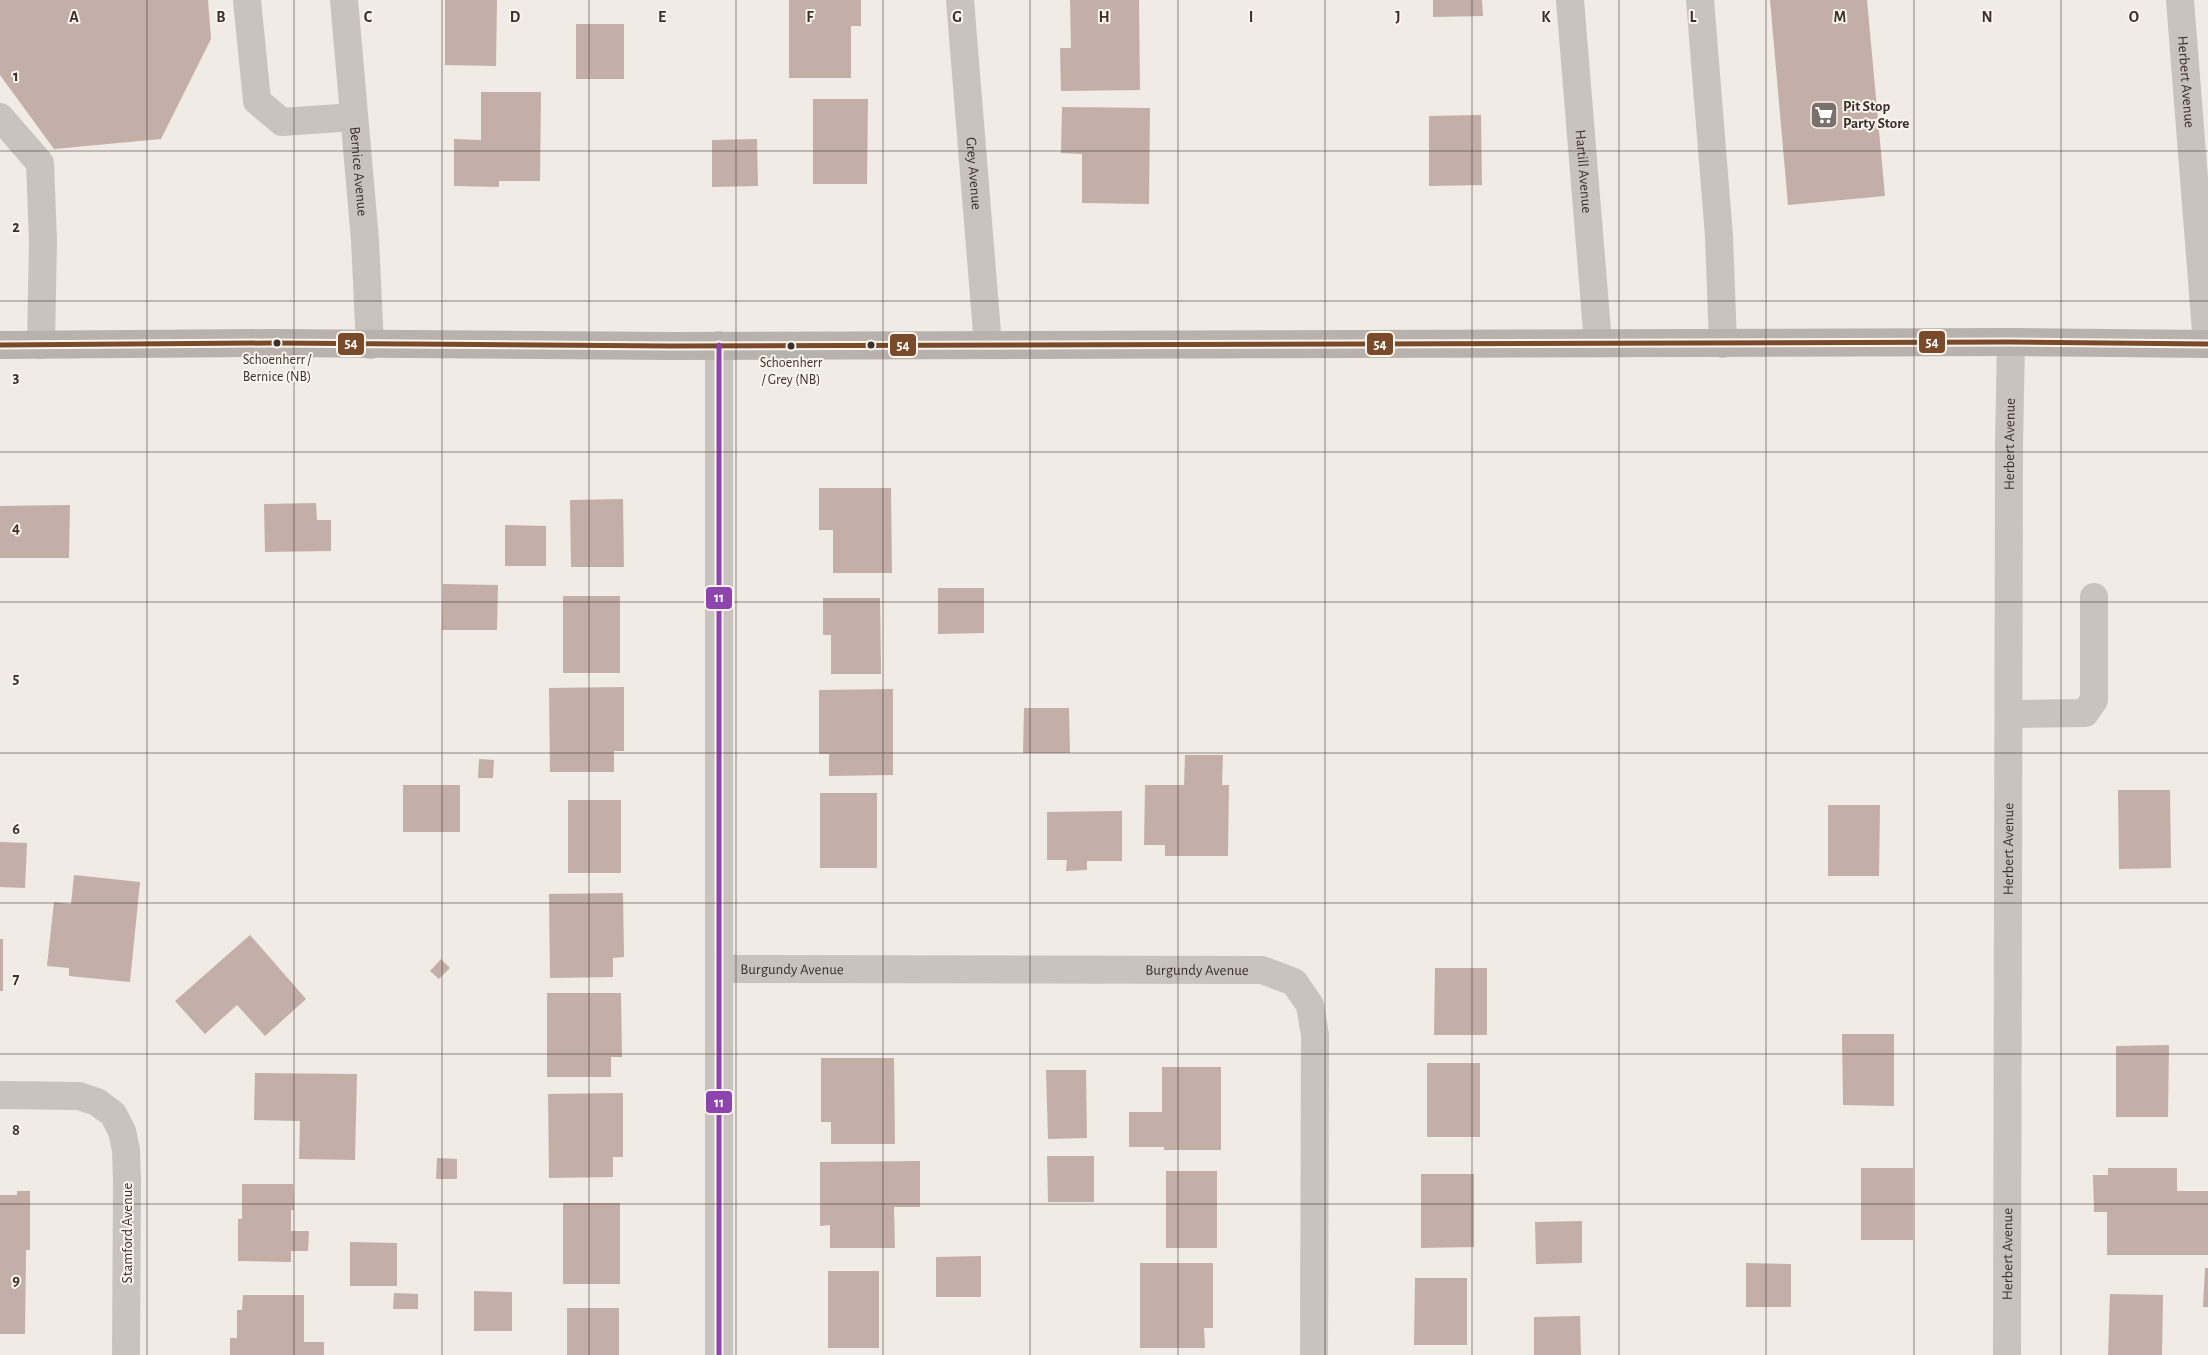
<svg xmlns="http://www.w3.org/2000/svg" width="2208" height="1355" font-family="'Alegreya Sans',sans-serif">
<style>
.building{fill:#c3afa7}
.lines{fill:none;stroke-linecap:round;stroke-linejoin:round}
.minor{stroke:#c9c3be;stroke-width:28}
.major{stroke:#b8b1ad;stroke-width:28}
.bus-1-casing{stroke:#fbf5ee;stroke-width:9}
.bus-2-casing{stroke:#fbf5ee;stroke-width:9}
.bus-1{stroke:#7a4b2a;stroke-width:5}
.bus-2{stroke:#8e44ad;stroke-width:5}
.grid{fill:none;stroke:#3b302b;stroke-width:1;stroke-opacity:0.55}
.bus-dot{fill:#3b302b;stroke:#fbf5ee;stroke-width:2}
.labels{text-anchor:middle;stroke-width:4;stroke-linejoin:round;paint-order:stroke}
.bus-label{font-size:14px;fill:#3b302b;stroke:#fbf5ee}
.street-label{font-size:15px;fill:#3b302b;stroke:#fbf5ee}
.poi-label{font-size:15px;font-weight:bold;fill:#3b302b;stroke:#fbf5ee;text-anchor:start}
.grid-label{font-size:16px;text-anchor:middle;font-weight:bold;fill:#3b302b;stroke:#fbf5ee;stroke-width:4;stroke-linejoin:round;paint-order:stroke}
.line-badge{stroke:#fbf5ee;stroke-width:2}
.badge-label{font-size:14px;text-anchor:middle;font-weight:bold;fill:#fff}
</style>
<rect width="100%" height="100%" fill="#f0ebe5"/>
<path class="building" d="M0,0H208L211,39L161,139L54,149L0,75Z
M445,0H497L496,66L445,65Z
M789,0H861V26H851V78H789Z
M1070,0H1139L1140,90L1061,91L1060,48H1071Z
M1433,0H1482L1483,16L1433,17Z
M1770,0H1867L1885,196L1788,205Z
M576,24H624V79H576Z
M481,92H541L540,181H499V187L454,186V139L481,140Z
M813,99H868L867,184H813Z
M1062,107L1150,108L1149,204L1082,203V154L1061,153Z
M1481,115L1482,185L1429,186V116Z
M757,139L758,186L712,187V140Z
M819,488H891L892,573H833V530H819Z
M623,499L624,567H571L570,500Z
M316,503L317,520H331V551L265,552L264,504Z
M70,505L69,558H0V506Z
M505,525L546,526V566H505Z
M443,584L498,585L497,630H442Z
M938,588H984V633L938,634Z
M563,596H620V673H563Z
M823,598H880L881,674H831V635H823Z
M624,687V751H614V772H550L549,688Z
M893,689V775L829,776V754H819V690Z
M1024,708H1069L1070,753H1023Z
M1185,755H1223L1222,785H1229L1228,856H1165V845H1144L1145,785H1184Z
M479,759L494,760L493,778H478Z
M403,785H460V832H403Z
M2118,790H2170L2171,868L2119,869Z
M820,793H877V868H820Z
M568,800H621V873H568Z
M1828,805H1880L1879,876H1828Z
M1122,811V861H1087V870L1066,871L1067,860H1047V812Z
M0,842L27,843L25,888L0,887Z
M74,875L140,882L130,982L69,976V968L47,966L54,902L71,904Z
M623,893L624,957L613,958V977L550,978L549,894Z
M250,935L306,999L265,1036L237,1005L205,1034L175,1001Z
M0,939H3V991H0Z
M441,959L450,968L439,979L430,971Z
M1435,968H1487V1035H1434Z
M547,993H621L622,1057H611V1077H547Z
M1842,1034H1894V1106L1843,1105Z
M2169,1045L2168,1117H2116V1046Z
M821,1058H894L895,1144H831V1122H821Z
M1427,1063H1480V1137H1427Z
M1162,1067H1221V1150H1164V1147H1129V1112H1162Z
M1046,1070H1086L1087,1138L1048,1139Z
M255,1073L357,1074L355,1160L299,1159L300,1121L254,1120Z
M623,1093V1157H613V1177L549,1178L548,1094Z
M1047,1156H1094V1202H1048Z
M437,1158L457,1159V1179H436Z
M920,1161V1207H894L895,1248H830V1225L820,1226V1162Z
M1861,1168H1913V1240H1861Z
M2108,1168H2177V1191H2208V1255H2107V1212H2094L2093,1175H2108Z
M1166,1171H1217V1248H1166Z
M1421,1174H1474V1247L1421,1248Z
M242,1184H293L294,1210H291V1231H309L308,1251H291V1262L238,1261V1219H242Z
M17,1191H30V1250H26L25,1334H0V1195H17Z
M563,1203H620V1284H563Z
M1582,1221V1263L1536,1264L1535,1222Z
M350,1242L397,1243V1286H350Z
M981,1256V1297H936V1257Z
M1140,1263H1213V1328H1204L1205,1348H1140Z
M1746,1263L1791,1264V1307H1746Z
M2205,1268H2208V1307H2203Z
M828,1271H879V1348H828Z
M1415,1278H1467V1345H1414Z
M474,1291L512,1292V1331H474Z
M394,1293L418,1294V1309H393Z
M2110,1294L2163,1295L2162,1355H2108Z
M243,1295H304V1342H324V1355H230V1338H237V1310H242Z
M567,1308H619V1355H567Z
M1580,1316L1581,1355H1534V1317Z"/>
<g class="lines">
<g class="minor">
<path d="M247,0L257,101L282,122L354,117"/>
<path id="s1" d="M344,0L365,240L370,345"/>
<path id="s2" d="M960,0L988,345"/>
<path id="s3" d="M1570,0L1598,343"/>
<path d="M1700,0L1719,236L1723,344"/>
<path id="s4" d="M2180,0L2207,344"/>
<path d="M0,117L40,163L43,241L41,345"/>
<path d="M719,345V1355"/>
<path d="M2009,714L2085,713L2094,700V597"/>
<path id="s5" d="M721,969L1262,970L1294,982L1310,1005L1315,1035L1314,1355"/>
<path d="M0,1095L79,1096L97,1102L113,1114L122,1131L126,1150L127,1180L126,1355"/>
<path id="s6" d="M2007,1355L2009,444L2011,342"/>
</g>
<path class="major" d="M0,345L272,343L670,346L2011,342L2208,344"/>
<g class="bus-1-casing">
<path id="bus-1" d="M0,345L272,343L670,346L2011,342L2208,344"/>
</g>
<g class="bus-2-casing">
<path id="bus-2" d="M719,345V1355"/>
</g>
<use href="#bus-1" class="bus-1"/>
<use href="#bus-2" class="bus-2"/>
</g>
<path class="grid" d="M147,0V1355M294,0V1355M442,0V1355M589,0V1355M736,0V1355M883,0V1355M1030,0V1355M1178,0V1355M1325,0V1355M1472,0V1355M1619,0V1355M1766,0V1355M1914,0V1355M2061,0V1355M0,151H2208M0,301H2208M0,452H2208M0,602H2208M0,753H2208M0,903H2208M0,1054H2208M0,1204H2208"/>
<defs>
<g id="supermarket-square" transform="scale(1.4375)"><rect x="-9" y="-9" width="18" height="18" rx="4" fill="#7a716c" stroke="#fbf5ee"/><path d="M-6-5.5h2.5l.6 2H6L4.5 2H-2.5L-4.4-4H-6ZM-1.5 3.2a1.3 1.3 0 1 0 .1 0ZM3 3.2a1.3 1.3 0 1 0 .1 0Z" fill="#fff"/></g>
</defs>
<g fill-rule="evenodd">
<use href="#supermarket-square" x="1824" y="115"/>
</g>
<g class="bus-dot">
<circle cx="277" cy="343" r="4.5"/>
<circle cx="871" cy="345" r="4.5"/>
<circle cx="791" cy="346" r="4.5"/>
</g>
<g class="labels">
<g class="bus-label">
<text x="277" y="364">Schoenherr /<tspan x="277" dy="17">Bernice (NB)</tspan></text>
<text x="791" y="367">Schoenherr<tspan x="791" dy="17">/ Grey (NB)</tspan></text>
</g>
<g class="street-label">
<text dy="5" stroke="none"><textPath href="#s4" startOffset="82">Herbert Avenue</textPath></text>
<text dy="5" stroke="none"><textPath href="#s1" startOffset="172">Bernice Avenue</textPath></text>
<text dy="5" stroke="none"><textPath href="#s3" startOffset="172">Hartill Avenue</textPath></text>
<text dy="5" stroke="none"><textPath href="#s2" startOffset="174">Grey Avenue</textPath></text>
<text dy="5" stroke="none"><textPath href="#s6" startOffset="911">Herbert Avenue</textPath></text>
<text dy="5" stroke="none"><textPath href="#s6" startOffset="506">Herbert Avenue</textPath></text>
<text dy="5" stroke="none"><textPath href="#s5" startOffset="71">Burgundy Avenue</textPath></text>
<text dy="5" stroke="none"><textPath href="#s5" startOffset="476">Burgundy Avenue</textPath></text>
<text transform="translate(127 1233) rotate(-90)" y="5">Stamford Avenue</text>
<text dy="5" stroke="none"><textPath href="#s6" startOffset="101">Herbert Avenue</textPath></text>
</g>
<g class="poi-label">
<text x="1843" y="111">Pit Stop<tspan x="1843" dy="17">Party Store</tspan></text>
</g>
</g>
<g class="grid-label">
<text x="74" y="22">A</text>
<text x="221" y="22">B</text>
<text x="368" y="22">C</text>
<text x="515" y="22">D</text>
<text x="662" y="22">E</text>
<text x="810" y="22">F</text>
<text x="957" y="22">G</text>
<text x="1104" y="22">H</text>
<text x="1251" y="22">I</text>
<text x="1398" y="22">J</text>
<text x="1546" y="22">K</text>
<text x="1693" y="22">L</text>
<text x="1840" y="22">M</text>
<text x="1987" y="22">N</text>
<text x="2134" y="22">O</text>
<text x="16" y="81">1</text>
<text x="16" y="232">2</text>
<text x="16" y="382">3</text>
<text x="16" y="533">4</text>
<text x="16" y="683">5</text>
<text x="16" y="834">6</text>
<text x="16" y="984">7</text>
<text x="16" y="1135">8</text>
<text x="16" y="1285">9</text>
</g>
<g class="line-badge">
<rect x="1918" y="330" width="28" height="24" rx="5" fill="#7a4b2a"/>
<rect x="337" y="332" width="28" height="24" rx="5" fill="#7a4b2a"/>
<rect x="1366" y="332" width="28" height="24" rx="5" fill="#7a4b2a"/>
<rect x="889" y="333" width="28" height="24" rx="5" fill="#7a4b2a"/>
<rect x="705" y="586" width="28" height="24" rx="5" fill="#8e44ad"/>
<rect x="705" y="1090" width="28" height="24" rx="5" fill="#8e44ad"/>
</g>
<g class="badge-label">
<text x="1932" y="347">54</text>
<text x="351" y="348">54</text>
<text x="1380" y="349">54</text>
<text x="903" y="350">54</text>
<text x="719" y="602">11</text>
<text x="719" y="1107">11</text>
</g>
</svg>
